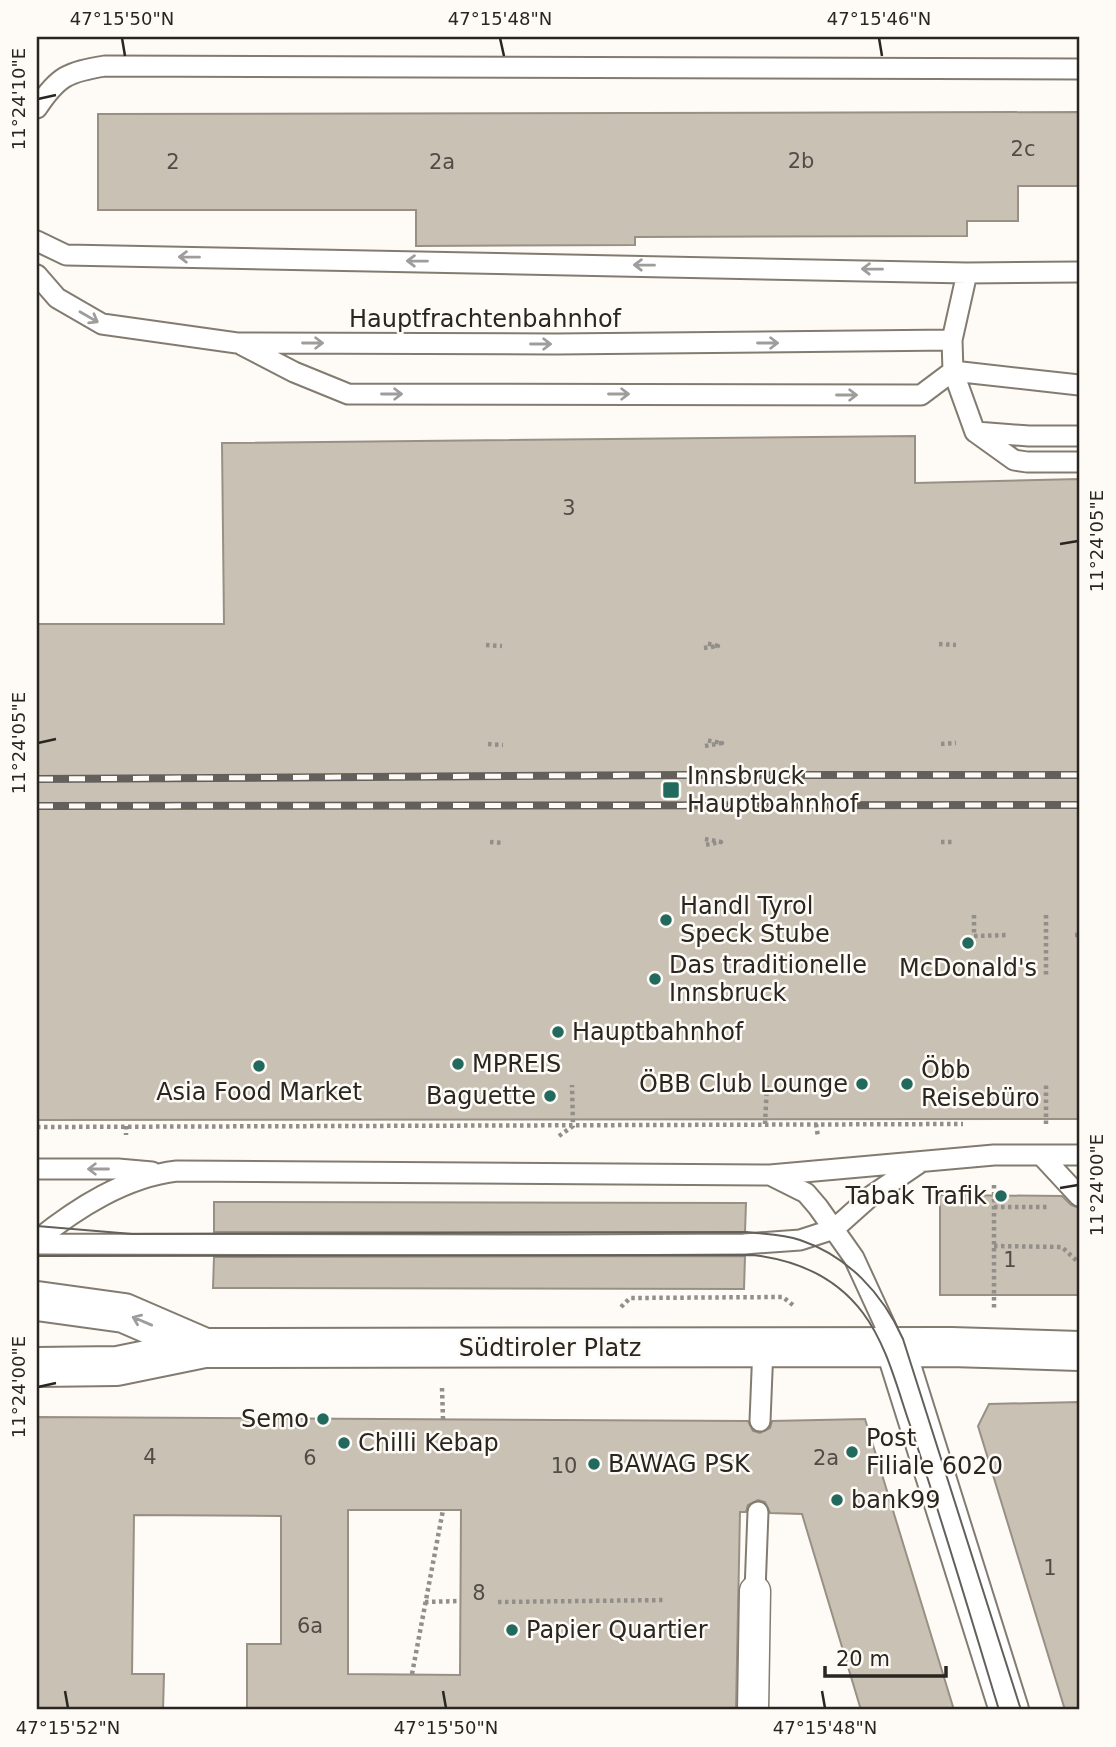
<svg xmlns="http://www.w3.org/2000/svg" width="1116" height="1747" font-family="'DejaVu Sans',sans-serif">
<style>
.building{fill:#cac1b5;stroke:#989084;stroke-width:2;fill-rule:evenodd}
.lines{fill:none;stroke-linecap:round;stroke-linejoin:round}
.service-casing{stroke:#837b70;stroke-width:23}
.pedestrian-casing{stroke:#837b70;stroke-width:33}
.tertiary-casing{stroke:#837b70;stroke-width:42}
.path{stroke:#928f8a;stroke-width:4.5;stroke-dasharray:3.5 3.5;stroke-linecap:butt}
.service{stroke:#fff;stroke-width:19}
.pedestrian{stroke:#fff;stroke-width:30}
.tertiary{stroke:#fff;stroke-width:38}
.tram{stroke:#63605b;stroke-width:2}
.rail-casing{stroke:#63605b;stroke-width:8}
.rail{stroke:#fefaf5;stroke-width:5;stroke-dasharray:16;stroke-linecap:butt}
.oneway{stroke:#9f9d9b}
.ticks{fill:none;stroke:#292621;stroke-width:2.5}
.poi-dot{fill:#236a5e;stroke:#fefaf5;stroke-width:2.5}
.labels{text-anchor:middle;stroke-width:5;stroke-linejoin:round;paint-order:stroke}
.number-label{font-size:21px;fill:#514d46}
.street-label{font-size:24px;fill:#292621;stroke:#fefaf5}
.poi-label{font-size:24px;fill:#292621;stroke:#fefaf5;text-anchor:start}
.neatline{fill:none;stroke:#292621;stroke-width:2.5}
.ticks-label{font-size:18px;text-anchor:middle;fill:#292621}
</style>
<rect width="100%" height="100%" fill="#fefaf5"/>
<path class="building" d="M1079,112V186H1018V221H967V236L635,237V245L416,246V210H98V114Z
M915,436V483L1079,479V1119L37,1120V624H224L222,443Z
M940,1195L1062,1196L1071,1205L1079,1208V1295H940Z
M214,1202L746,1203L745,1232H214Z
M745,1256L744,1289L213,1288L214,1257Z
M1079,1402V1710H1065L978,1426L989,1404Z
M37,1417L748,1421L753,1431L760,1433L770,1428L772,1421L865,1419L954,1710H861L802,1514L770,1513L765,1502L758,1500L748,1505L746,1512H740L736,1710H247V1644H281V1516L134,1515L132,1674H164L163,1710H37ZM348,1510H461L460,1675L348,1674Z"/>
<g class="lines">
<g class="service-casing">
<path id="service" d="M37,108C58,76 68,72 105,66L1079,69
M37,241L66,255L967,273L1079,272
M967,273L952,340L953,371L975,432
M37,275L57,298L102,324L237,343L556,344L952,340
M242,345L294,372L348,394L921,395L953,371
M953,371L1079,385
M975,432L1014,460L1027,462H1079
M976,432L1029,436H1079
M1041,1155L1079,1196
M37,1169H118L152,1172
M770,1175L806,1193L818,1207L854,1258L895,1347
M37,1240C77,1208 125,1177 177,1171L770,1175L994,1155H1079
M37,1244L560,1245L744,1244L800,1240L834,1229L871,1196L918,1164
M760,1421L763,1347
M755,1591L758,1512"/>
</g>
<g class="pedestrian-casing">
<path id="pedestrian" d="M753,1710L755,1591"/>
</g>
<g class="tertiary-casing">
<path id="tertiary" d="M37,1301L124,1313L205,1348
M895,1347L1009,1710
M37,1367L117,1366L205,1348L951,1347L1079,1351"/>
</g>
<path class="path" d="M939,644L956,645
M486,645L502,646
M704,648L718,646L705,643
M488,744L503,745
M941,744L956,743
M705,746L722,743L705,740
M705,839L721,842L705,845
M490,842L503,843
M941,842H955
M974,915V936L1009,935
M1046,915V977
M1075,935H1079
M765,1124L767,1085
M816,1124L818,1137
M1046,1124V1084
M126,1126V1135
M37,1127L963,1124
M559,1136L573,1126L572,1085
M994,1185V1309
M994,1207H1049
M994,1246L1062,1247L1079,1263
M621,1307L630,1298L783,1297L794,1306
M442,1388L443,1419
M425,1602L460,1601
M498,1602L666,1600
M412,1674L443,1510"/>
<use href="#service" class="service"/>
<use href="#pedestrian" class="pedestrian"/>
<use href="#tertiary" class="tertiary"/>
<path class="tram" d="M37,1226L132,1234L746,1232C764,1234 783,1234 800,1240C848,1256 883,1294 903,1339L1021,1710
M37,1256L753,1255C796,1260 836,1277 863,1313C887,1345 897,1388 910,1425C942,1519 970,1615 999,1710"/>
<g class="rail-casing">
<path id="rail" d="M37,779L685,775H1079
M37,806L1079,805"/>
</g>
<use href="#rail" class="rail"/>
</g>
<defs><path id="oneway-shaft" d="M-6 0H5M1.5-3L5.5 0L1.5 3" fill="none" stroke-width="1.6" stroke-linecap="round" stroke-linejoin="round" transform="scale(1.75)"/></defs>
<g class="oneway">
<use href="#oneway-shaft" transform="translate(189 257) rotate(-179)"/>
<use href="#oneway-shaft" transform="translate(417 261) rotate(-179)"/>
<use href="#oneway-shaft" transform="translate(644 265) rotate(-179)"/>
<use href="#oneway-shaft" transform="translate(872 269) rotate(-179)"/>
<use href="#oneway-shaft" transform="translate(89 317) rotate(30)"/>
<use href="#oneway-shaft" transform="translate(313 343)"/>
<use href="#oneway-shaft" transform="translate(768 343)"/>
<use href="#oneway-shaft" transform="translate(541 344)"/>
<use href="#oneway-shaft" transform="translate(392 394)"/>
<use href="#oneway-shaft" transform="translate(619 394)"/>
<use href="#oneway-shaft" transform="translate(847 395)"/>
<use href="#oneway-shaft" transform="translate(98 1169) rotate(180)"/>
<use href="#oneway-shaft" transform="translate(142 1321) rotate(-157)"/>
</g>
<path class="ticks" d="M122,38L125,56M500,38L504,56M879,38L882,56M38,99L56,95M1060,544L1078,541M38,743L56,739M1060,1188L1078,1185M38,1387L56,1383M65,1691L68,1708M443,1691L446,1708M822,1691L825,1708"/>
<g class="poi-dot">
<rect x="662" y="781" width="18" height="18" rx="3.5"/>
<circle cx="666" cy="920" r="7"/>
<circle cx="968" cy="943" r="7"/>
<circle cx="655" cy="979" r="7"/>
<circle cx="558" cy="1032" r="7"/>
<circle cx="458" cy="1064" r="7"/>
<circle cx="259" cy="1066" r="7"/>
<circle cx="862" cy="1084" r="7"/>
<circle cx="907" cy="1084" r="7"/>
<circle cx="550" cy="1096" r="7"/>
<circle cx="1001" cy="1196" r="7"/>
<circle cx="323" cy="1419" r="7"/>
<circle cx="344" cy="1443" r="7"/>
<circle cx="852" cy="1452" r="7"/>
<circle cx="594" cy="1464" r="7"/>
<circle cx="837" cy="1500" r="7"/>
<circle cx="512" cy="1630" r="7"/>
</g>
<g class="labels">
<g class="number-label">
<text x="1023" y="156">2c</text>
<text x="801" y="168">2b</text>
<text x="173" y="169">2</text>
<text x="442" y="169">2a</text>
<text x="569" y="515">3</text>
<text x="1010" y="1267">1</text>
<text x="150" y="1464">4</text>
<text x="310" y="1465">6</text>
<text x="826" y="1465">2a</text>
<text x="564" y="1473">10</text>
<text x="1050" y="1575">1</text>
<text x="479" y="1600">8</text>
<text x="310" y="1633">6a</text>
</g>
<g class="street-label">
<text x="485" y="327">Hauptfrachtenbahnhof</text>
<text x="550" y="1356">Südtiroler Platz</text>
</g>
<g class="poi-label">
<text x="687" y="784">Innsbruck<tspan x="687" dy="28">Hauptbahnhof</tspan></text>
<text x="680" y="914">Handl Tyrol<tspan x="680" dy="28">Speck Stube</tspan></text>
<text x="669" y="973">Das traditionelle<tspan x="669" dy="28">Innsbruck</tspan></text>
<text x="968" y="976" text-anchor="middle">McDonald's</text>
<text x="572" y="1040">Hauptbahnhof</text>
<text x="472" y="1072">MPREIS</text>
<text x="921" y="1078">Öbb<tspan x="921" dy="28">Reisebüro</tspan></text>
<text x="848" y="1092" text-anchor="end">ÖBB Club Lounge</text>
<text x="259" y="1100" text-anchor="middle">Asia Food Market</text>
<text x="536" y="1104" text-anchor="end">Baguette</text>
<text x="987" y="1204" text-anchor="end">Tabak Trafik</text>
<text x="309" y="1427" text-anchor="end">Semo</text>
<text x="866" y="1446">Post<tspan x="866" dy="28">Filiale 6020</tspan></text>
<text x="358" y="1451">Chilli Kebap</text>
<text x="608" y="1472">BAWAG PSK</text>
<text x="851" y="1508">bank99</text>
<text x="526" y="1638">Papier Quartier</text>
</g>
</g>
<rect width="1116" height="1747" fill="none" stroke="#fefaf5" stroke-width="77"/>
<path d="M825 1666v10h121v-10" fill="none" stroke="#292621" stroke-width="3.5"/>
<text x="836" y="1666" font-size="21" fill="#292621" stroke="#fefaf5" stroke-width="5" paint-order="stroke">20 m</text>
<rect x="38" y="38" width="1040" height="1670" class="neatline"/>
<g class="ticks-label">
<text x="122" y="25">47°15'50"N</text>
<text x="500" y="25">47°15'48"N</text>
<text x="879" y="25">47°15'46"N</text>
<text transform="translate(19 99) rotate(-90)" y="6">11°24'10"E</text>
<text transform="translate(1097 541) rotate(-90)" y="6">11°24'05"E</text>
<text transform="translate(19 743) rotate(-90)" y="6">11°24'05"E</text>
<text transform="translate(1097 1185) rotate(-90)" y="6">11°24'00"E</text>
<text transform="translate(19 1387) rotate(-90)" y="6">11°24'00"E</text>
<text x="68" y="1734">47°15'52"N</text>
<text x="446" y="1734">47°15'50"N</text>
<text x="825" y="1734">47°15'48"N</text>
</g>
</svg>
